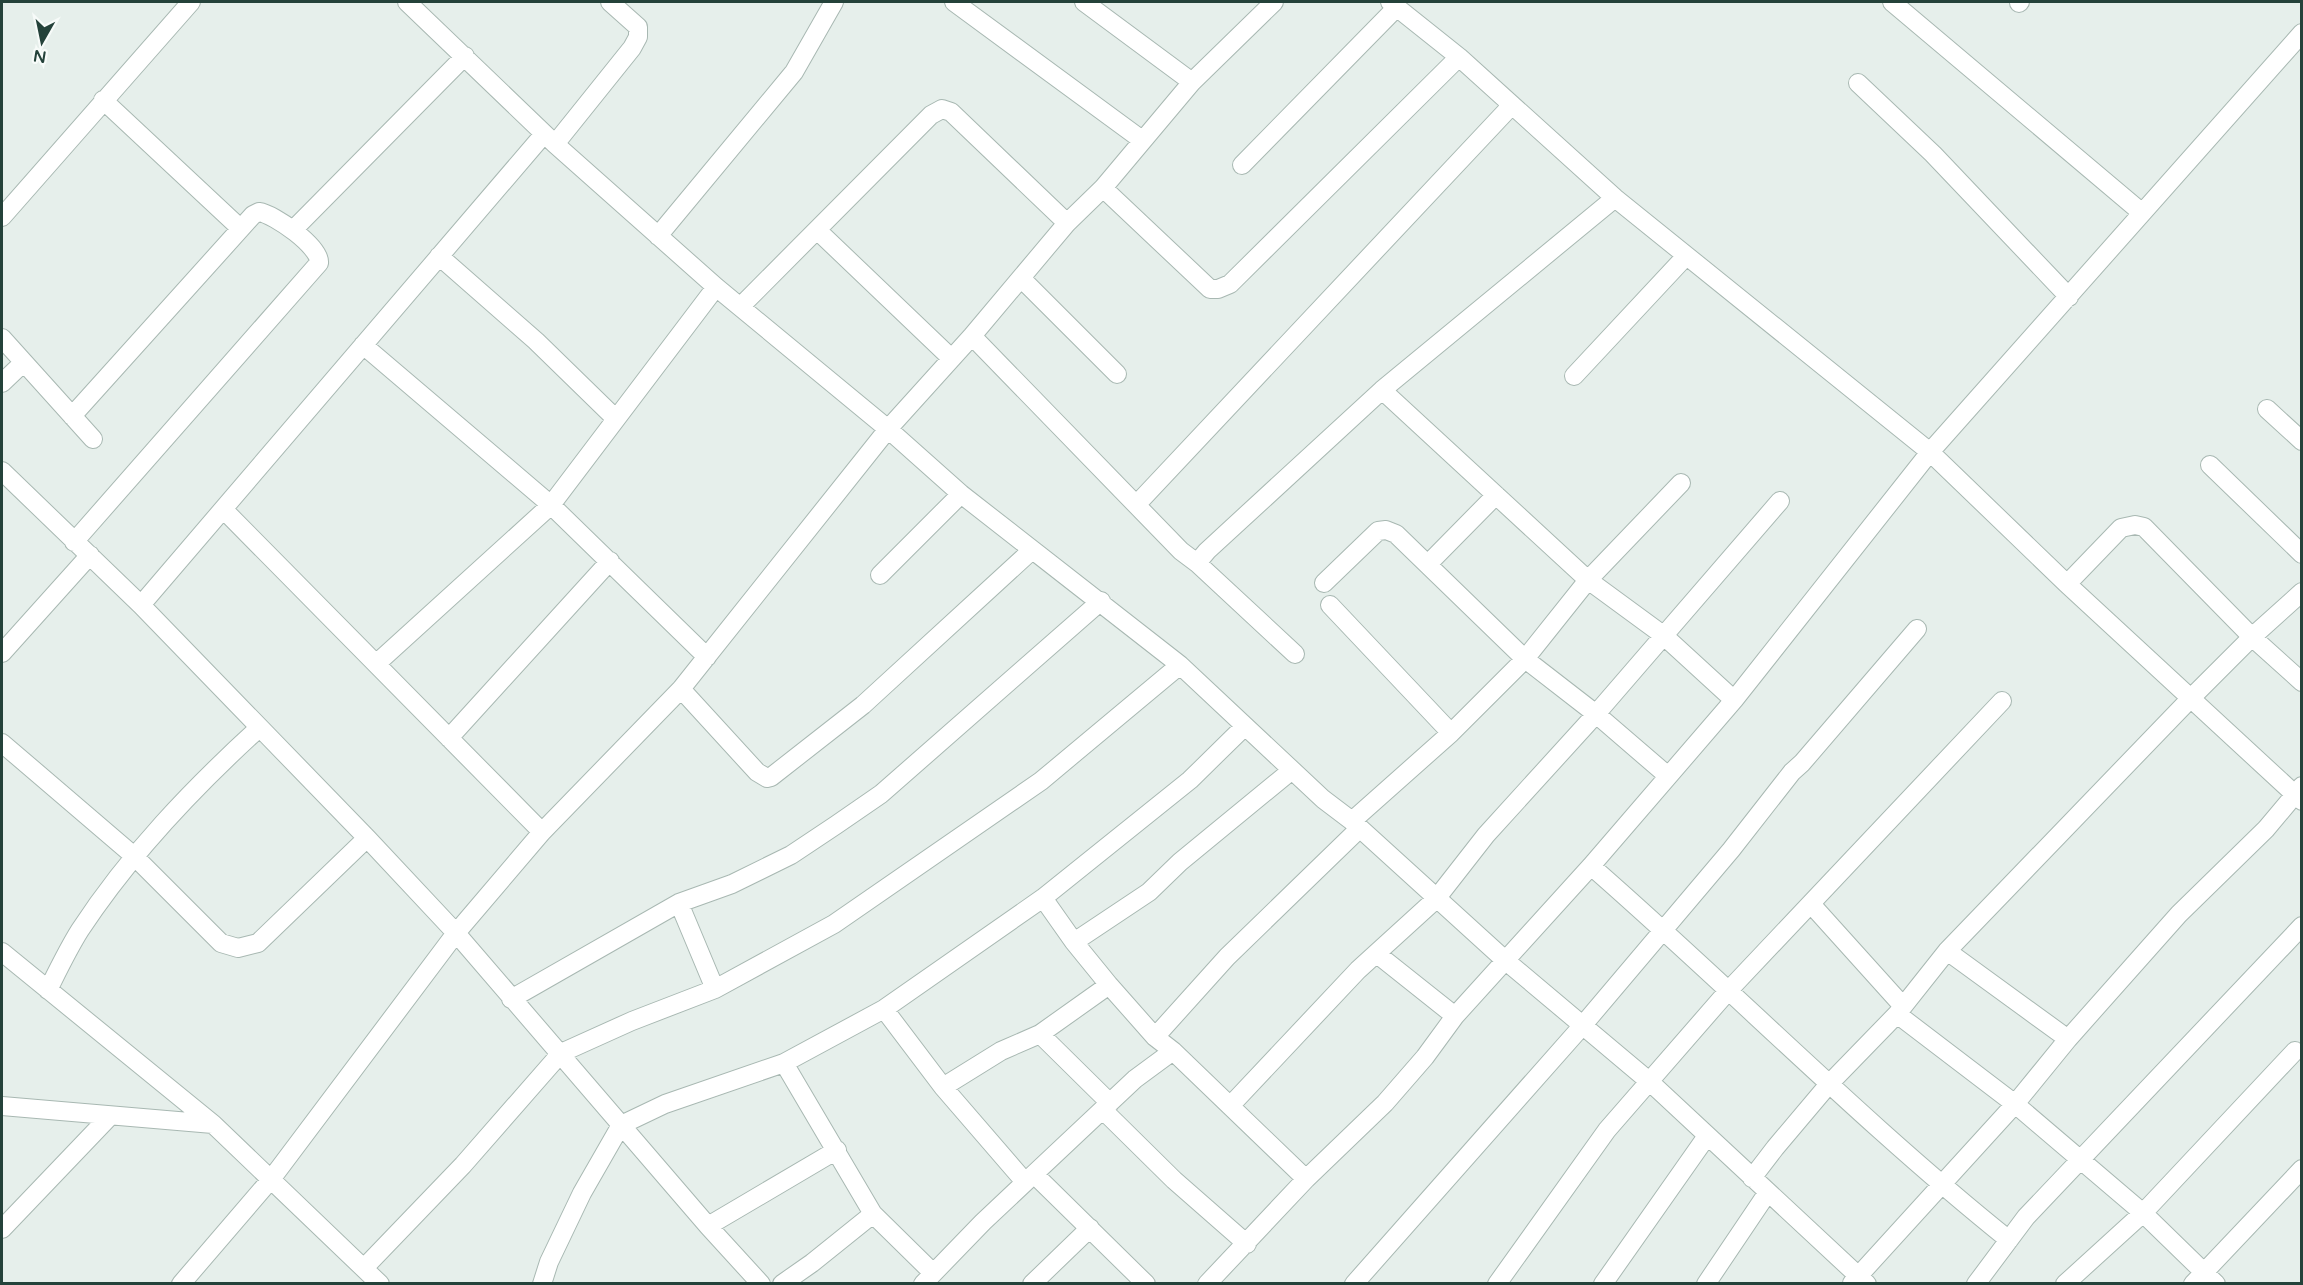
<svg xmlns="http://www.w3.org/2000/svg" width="2303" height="1285" font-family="'Varela Round',sans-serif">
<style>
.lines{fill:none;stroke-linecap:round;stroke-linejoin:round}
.minor-casing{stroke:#a8b8b2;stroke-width:20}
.minor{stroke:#fff;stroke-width:18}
</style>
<rect width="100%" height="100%" fill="#e6efeb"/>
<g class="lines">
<g class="minor-casing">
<path id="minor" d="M407,2L555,144L716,287L888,429L961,494L1180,665L1323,799L1352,821L1506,961L1650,1082L1867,1284
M954,2L1142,140
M1084,2L1192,82
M1390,2L1459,57L1615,198L1930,452L2067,584L2302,801
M1892,2L2141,212
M2019,3L2020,2
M1858,83L1933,154L2069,297
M103,100L240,228
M555,144L632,48L638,37V27L610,2
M1242,165L1397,7
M1103,188L1210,289H1218L1230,284L1459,57
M2,217L191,2
M293,230L465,56
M817,230L951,358
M658,236L794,72L834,2
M439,256L536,341L615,418
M1021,278L1117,374
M741,306L931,115L942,109L951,112L1067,223
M972,336L1181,551L1197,563L1207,551L1382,390L1615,198
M2,338L93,439
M363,345L551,505L707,657
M1574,376L1686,256
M2,383L23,363
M1382,390L1588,580L1663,635L1734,700
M2267,409L2302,441
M72,416L253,215L259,212C274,214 321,247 319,263L74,542
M2210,465L2302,554
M2,471L141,605L367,838L456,933L708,1226L761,1284
M1137,504L1512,105
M224,510L542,832
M1197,563L1295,654
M1428,564L1496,495
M880,575L961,494
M1324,583L1378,531L1386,530L1396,534L1525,659L1596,714L1668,776
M2067,584L2121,528L2135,525L2144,527L2252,637L2302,682
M141,605L544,134
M1330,605L1451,733
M2,653L90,555
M376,664L551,505L716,287
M681,689L757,772L767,778L771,777L863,705L1032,550
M449,738L610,561
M2,743L134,856L221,943L238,948L258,943L367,838
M1352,821L1451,733L1525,659L1588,580L1681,483
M1591,866C1732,989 1863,1123 2009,1240
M1043,898L1074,942L1109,985L1155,1037L1173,1051L1306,1179
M679,903L715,989
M1811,904L1902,1005
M1074,942L1149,892L1180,862L1292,770
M1947,951L2068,1039
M2,952L213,1124L380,1284
M1377,954L1455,1016
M48,990C58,970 68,949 80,930C130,854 192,789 259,728
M511,999L679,903L732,884L791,855L836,825L881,794L1101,601
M884,1009L943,1087L1025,1182
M1897,1014L2015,1104L2143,1213L2216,1284
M1040,1034L1110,1103
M1155,1037L1227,957L1359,829
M784,1063L873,1214L932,1272
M943,1087L1001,1051L1040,1034L1109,985
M2,1106L213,1124
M1230,1106L1358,970L1436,899L1486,835L1596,714L1780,501
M1103,1110L1174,1180L1247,1244
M1034,1174L1146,1284
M1752,1178L1775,1148L1829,1084L1897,1014L1947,951L2190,699L2252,637L2302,592
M708,1226L837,1150
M2,1229L110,1116
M364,1268L463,1165L561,1053L632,1021L715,989L834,924L1041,781L1180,665
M1852,1283L2015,1104L2068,1039L2179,914L2266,829L2302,786
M181,1284L272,1178L456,933L542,832L681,689L888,429L972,336L1067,223L1103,188L1192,82L1274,2
M542,1284L549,1262L582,1193L621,1125L665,1104L784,1063L884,1009L1043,898L1190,780L1244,727
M782,1284L812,1263L873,1214
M923,1284L983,1222L1135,1079L1173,1051
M1032,1284L1090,1228
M1207,1284L1306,1179L1385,1103L1425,1057L1455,1016L1591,866L1734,700L1930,452L2302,33
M1354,1284L1583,1025L1731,850L1792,772L1802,763L1917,629
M1497,1284L1607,1130L1728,991L2002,701
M1603,1284L1707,1136
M1706,1284L1768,1192
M1976,1284L2026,1217L2302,926
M2065,1284L2143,1213L2295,1051
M2193,1284L2302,1169"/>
</g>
<use href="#minor" class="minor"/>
</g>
<rect width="2303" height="1285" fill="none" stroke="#24423a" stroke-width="6"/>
<g transform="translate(42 42) rotate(189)" stroke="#f7fbf9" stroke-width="4.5" paint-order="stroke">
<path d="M0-4.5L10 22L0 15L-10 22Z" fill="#24423a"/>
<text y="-9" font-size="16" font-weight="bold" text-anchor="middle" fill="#24423a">N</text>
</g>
</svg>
